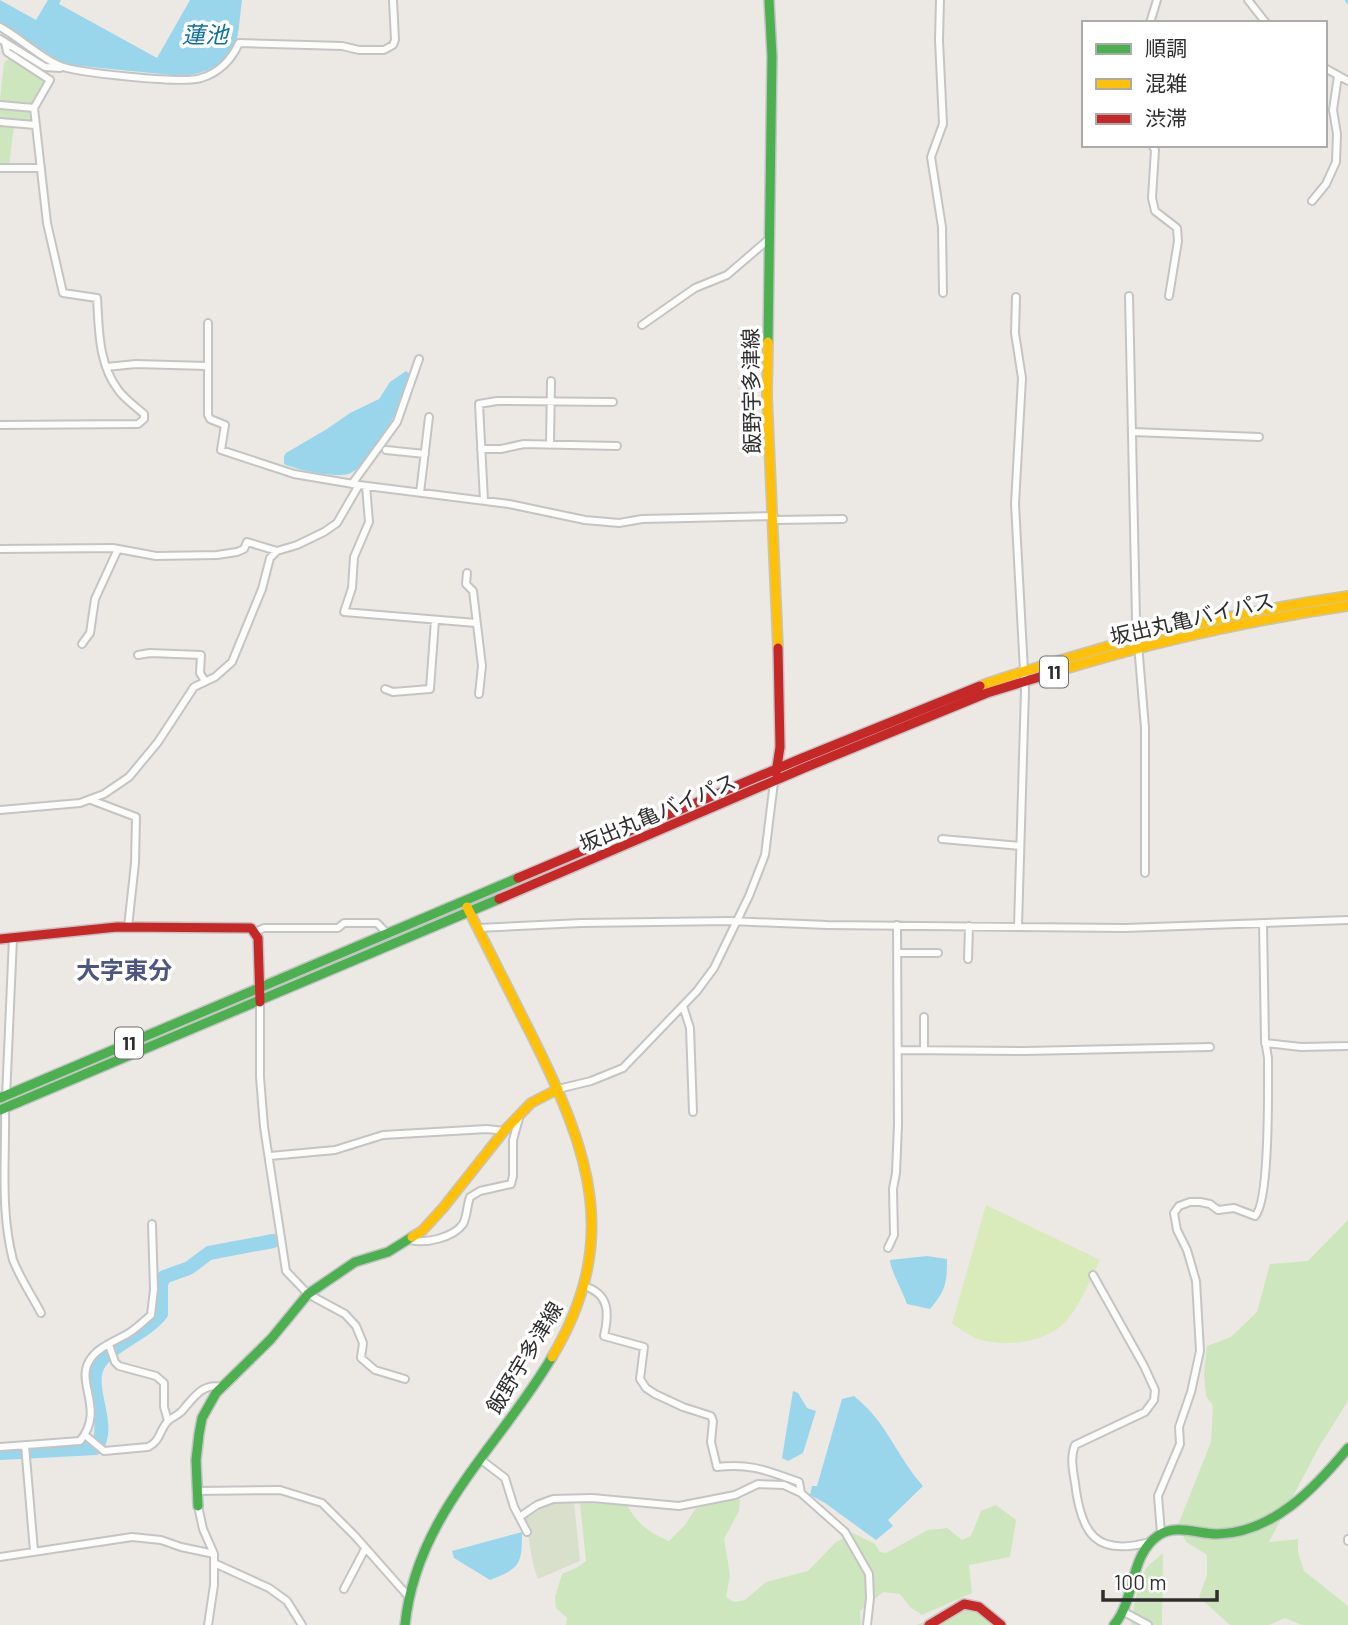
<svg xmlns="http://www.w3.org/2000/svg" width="1348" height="1625" font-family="Barlow,'Noto Sans JP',sans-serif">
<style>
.green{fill:#cee6be}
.cemetery{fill:#d8e0cc}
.pitch{fill:#d9eabb}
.water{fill:#99d6ec}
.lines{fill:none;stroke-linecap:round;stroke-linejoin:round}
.stream{stroke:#99d6ec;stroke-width:2.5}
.river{stroke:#99d6ec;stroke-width:14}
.street-casing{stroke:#c5c4c5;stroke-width:10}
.fast-casing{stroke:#c5c4c5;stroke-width:12}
.slow-casing{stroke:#c5c4c5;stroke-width:12}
.jam-casing{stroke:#c5c4c5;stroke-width:12}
.street{stroke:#fcfcfb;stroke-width:6}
.fast{stroke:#4caf50;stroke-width:9}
.slow{stroke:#ffc107;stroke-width:9}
.jam{stroke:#c62828;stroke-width:9}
.labels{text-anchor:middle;stroke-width:7;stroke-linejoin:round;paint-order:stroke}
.shield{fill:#fff;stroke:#6d6d6d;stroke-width:2}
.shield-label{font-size:19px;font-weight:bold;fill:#2e2e2e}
.street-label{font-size:21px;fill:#2e2e2e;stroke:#fff}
.water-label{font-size:23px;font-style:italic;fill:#0d6fa3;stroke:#fff}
.quarter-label{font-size:24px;font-weight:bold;fill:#4d5680;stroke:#fff}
</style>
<rect width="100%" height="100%" fill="#ece8e4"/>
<path class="green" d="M11,57L46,80L33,104L3,102L0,99L4,63Z
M0,109L28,112L32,117L28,122L0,120Z
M0,125L14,126L9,166L0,165Z
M1348,1220V1401L1319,1447L1269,1542L1298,1539V1552L1304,1571L1348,1606V1625H1302L1285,1618L1269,1625H1230L1199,1597L1207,1575V1555L1186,1542L1178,1525L1211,1442L1213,1406L1206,1396L1204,1374L1207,1346L1231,1337L1257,1312L1270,1264L1308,1261Z
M740,1498L739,1511L724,1539L730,1575L726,1597L734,1602L745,1600L766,1582L808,1571L836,1542L853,1533L875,1544L880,1552L886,1553L928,1530L947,1528L962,1540L971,1536L981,1511L996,1505L1016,1520L1010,1557L969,1565L972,1593L922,1615L910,1607L900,1594L883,1592L860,1611L861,1625H566L567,1618L556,1608L555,1597L562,1574L578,1567L586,1561L580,1503L627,1505C637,1524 650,1533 669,1541L685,1525L696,1508Z
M1163,1553L1162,1625H1131L1135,1600L1146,1568Z
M969,1602C985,1605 994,1613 1006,1625H916C936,1619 948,1603 969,1602Z"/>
<path class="cemetery" d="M553,1502H574L580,1561L538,1579C530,1559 530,1538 525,1518Z"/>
<path class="pitch" d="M986,1205L1100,1260C1090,1280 1081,1304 1066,1321C1045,1344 1003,1348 975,1338C967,1334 959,1328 952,1324Z"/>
<path class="water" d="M0,0L36,20L48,0H61L59,4L157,58L190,0H242C240,13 239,38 234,49C225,67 200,74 182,76L70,65L63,63L0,23Z
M406,371L410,374C406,398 372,467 348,474C334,478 297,470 284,464V456L286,453L327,429L350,413L379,399L390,382Z
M927,1256L947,1259C947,1283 946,1290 930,1309L907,1304C903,1292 890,1269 890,1260Z
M793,1391L798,1393L807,1408L816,1411L803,1453L788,1461L782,1458Z
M854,1396C888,1423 896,1456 923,1486L888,1520L893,1526L876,1540L825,1503L810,1495L812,1486H817L842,1399Z
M522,1532C522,1565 520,1568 490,1580L454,1558L452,1551Z"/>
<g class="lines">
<path class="stream" d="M1346,0L1348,3"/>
<path class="river" d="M0,1453L96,1448C113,1423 83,1386 100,1362C113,1344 145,1334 161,1314V1284L164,1277L189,1268L209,1253L273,1241"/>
<g class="street-casing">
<path id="street" d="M940,0L939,40L943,124L931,157L942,227L943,293
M1248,0L1266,23
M1150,23L1157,0
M0,27C20,38 37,55 58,65C75,73 184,84 201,78C219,73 232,59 239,43L342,46L359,50H384L393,45L395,40L393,0
M0,39L45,67L60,68
M1325,68L1348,81
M0,105L34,108
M0,122L35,125
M1152,145L1155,150L1152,198L1155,211L1177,228L1178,241L1169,296
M0,168H41
M1312,201L1326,184L1336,162L1337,134L1333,110L1338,76
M1129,296L1136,620L1145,728V873
M1016,297L1015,333L1022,378L1015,504L1025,690L1018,926
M208,323V415L210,419L225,425L221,450L294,474L359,485L509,504L585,520L619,523L642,519L774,516
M642,325L695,288L727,275L769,239
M106,367L136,364L207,366
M0,425L138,424L144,419V414C136,407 125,399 119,391C98,364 99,330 97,298L63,293L47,223L34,108L50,80L7,52L5,42
M1133,432L1259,437
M550,445L551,381
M481,449H501L524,444L617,446
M386,450L425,454
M352,484L397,422L419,359
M366,486L369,522L354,557L352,588L344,612L476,623
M420,493L429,417
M484,501L479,404L497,401L613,402
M774,520L843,519
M0,549L113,548L156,556L217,555L237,552L244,549L247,542L277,551
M467,573L466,584L473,591L482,666L479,694
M82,644L90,633L95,599L118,549
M138,655L150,653L201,655L200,673L205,681
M385,689L393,692L430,689L435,620
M91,800L136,817L135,863L128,927
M0,810L80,803L104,794L129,777L158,742L194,687L215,677L232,662L262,589L270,558L277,551L297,545L324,532L337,523L359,485
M942,839L1020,846
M478,928L581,923L730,921L827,925L1125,928L1348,920
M255,932L264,928H338L344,923H377L388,934
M897,953H938
M968,959L969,926
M260,1002V1077L264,1127L286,1271L308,1294L345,1314L356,1326L363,1343L361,1358L375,1370L405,1379
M683,1006L690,1028L693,1112
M1265,1043L1301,1047L1348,1046
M898,1050L1025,1051L1210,1047
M924,1050V1017
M558,1089L591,1081L623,1068L697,991L714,968L749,896L765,855L774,782
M6,1097L13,938
M5,1107C6,1159 0,1210 13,1260C20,1278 32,1296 41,1313
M270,1156L335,1150L383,1135L487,1129L504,1131
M410,1240C425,1244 453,1238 463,1224C467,1217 467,1205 470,1197L480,1191L511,1184L513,1176V1140L520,1115
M888,1248L894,1235L893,1189L896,1173L898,1124L897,925
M1093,1275L1144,1366L1155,1390L1154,1400L1145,1412L1075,1445C1070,1457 1073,1471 1075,1483C1081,1534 1096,1557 1150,1542
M584,1286C610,1294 609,1313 604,1336L644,1347L640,1379L646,1388L655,1394L683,1407L711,1416L713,1421L711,1442L717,1467C752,1463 767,1471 799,1482L801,1493
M109,1345L115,1362L119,1366L156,1376L164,1383V1407L168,1421
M85,1435L104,1451L148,1447C161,1441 159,1430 168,1421C172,1417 177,1416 181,1412C192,1400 202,1382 221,1387
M25,1445L34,1551
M0,1447L80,1441C107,1408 72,1381 92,1357C100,1346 118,1340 129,1333C137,1328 144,1321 151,1315L154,1289L152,1224
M480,1459L505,1478L514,1507L527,1532
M197,1491L280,1490L322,1503L355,1536L408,1596
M198,1506L203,1529L214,1554V1585L208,1625
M521,1516L537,1505L553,1499L592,1498L679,1506L735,1495L758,1484L784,1485L801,1493L845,1532L869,1574L870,1598L867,1625
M1161,1533L1158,1496L1180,1444L1179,1427L1191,1392L1200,1351L1196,1281L1187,1250L1177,1230L1174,1213L1179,1206L1190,1202H1200L1210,1204L1218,1210L1234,1208L1255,1216C1270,1202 1268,1085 1268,1058L1265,1040L1263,923
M1348,1539V1541
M0,1557L132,1537L161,1540L181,1547L214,1554
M214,1563L269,1588L287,1601L302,1625
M344,1589L365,1549
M1124,1612L1148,1625"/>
</g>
<g class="fast-casing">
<path id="fast" d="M768,342L772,56L769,0
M0,1098L518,878
M0,1110L499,899
M198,1506L196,1460L199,1434L202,1418L216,1393L271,1339L308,1294L355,1262L388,1252L412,1237
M405,1625C416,1515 499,1447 552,1357
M1114,1625C1136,1599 1129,1555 1159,1535C1176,1524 1199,1534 1217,1534C1273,1533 1315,1488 1348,1448"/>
</g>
<g class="slow-casing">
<path id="slow" d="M768,342L767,396L778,648
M1046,675C1144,644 1246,621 1348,606
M980,686C1006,676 1034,669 1061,660C1155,631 1251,610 1348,596
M467,907C489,951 512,996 534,1040C590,1153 621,1241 552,1357
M412,1237L422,1231L443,1208L504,1131L531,1103L558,1089"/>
</g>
<g class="jam-casing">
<path id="jam" d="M776,773L780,747L778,648
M518,878L800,759L980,686
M499,899L804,768L987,693L1046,675
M0,939L117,927L251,928L258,938L260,1002
M929,1625L964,1604L979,1607L1001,1625"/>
</g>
<use href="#street" class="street"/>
<use href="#fast" class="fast"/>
<use href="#slow" class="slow"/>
<use href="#jam" class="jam"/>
</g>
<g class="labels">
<g class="shield">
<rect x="1040" y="656.5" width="28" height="31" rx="5"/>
<rect x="115" y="1027.5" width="28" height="31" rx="5"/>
</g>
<g class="shield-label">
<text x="1054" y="679">11</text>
<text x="129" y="1050">11</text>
</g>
<g class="street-label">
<text transform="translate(752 391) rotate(-91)" y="7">飯野宇多津線</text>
<text transform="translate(1192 619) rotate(-13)" y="7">坂出丸亀バイパス</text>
<text transform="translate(658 813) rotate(-23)" y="7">坂出丸亀バイパス</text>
<text transform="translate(525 1358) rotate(-59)" y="7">飯野宇多津線</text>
</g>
<g class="water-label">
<text x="205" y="43">蓮池</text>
</g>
<g class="quarter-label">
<text x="124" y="979">大字東分</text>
</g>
</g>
<rect x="1082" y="21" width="245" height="126" fill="#ffffff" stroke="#ababab" stroke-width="2"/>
<rect x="1096" y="44" width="35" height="10" fill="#4caf50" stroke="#ababab" stroke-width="2"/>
<text x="1145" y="56" font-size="21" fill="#2e2e2e">順調</text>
<rect x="1096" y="79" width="35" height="10" fill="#ffc107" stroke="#ababab" stroke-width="2"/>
<text x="1145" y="91" font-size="21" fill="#2e2e2e">混雑</text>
<rect x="1096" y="114" width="35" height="10" fill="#c62828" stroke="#ababab" stroke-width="2"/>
<text x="1145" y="126" font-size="21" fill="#2e2e2e">渋滞</text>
<path d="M1103 1590v10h114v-10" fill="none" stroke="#2e2e2e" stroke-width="3.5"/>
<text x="1114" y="1590" font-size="21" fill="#2e2e2e" stroke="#ffffff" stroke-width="5" paint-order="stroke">100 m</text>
</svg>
